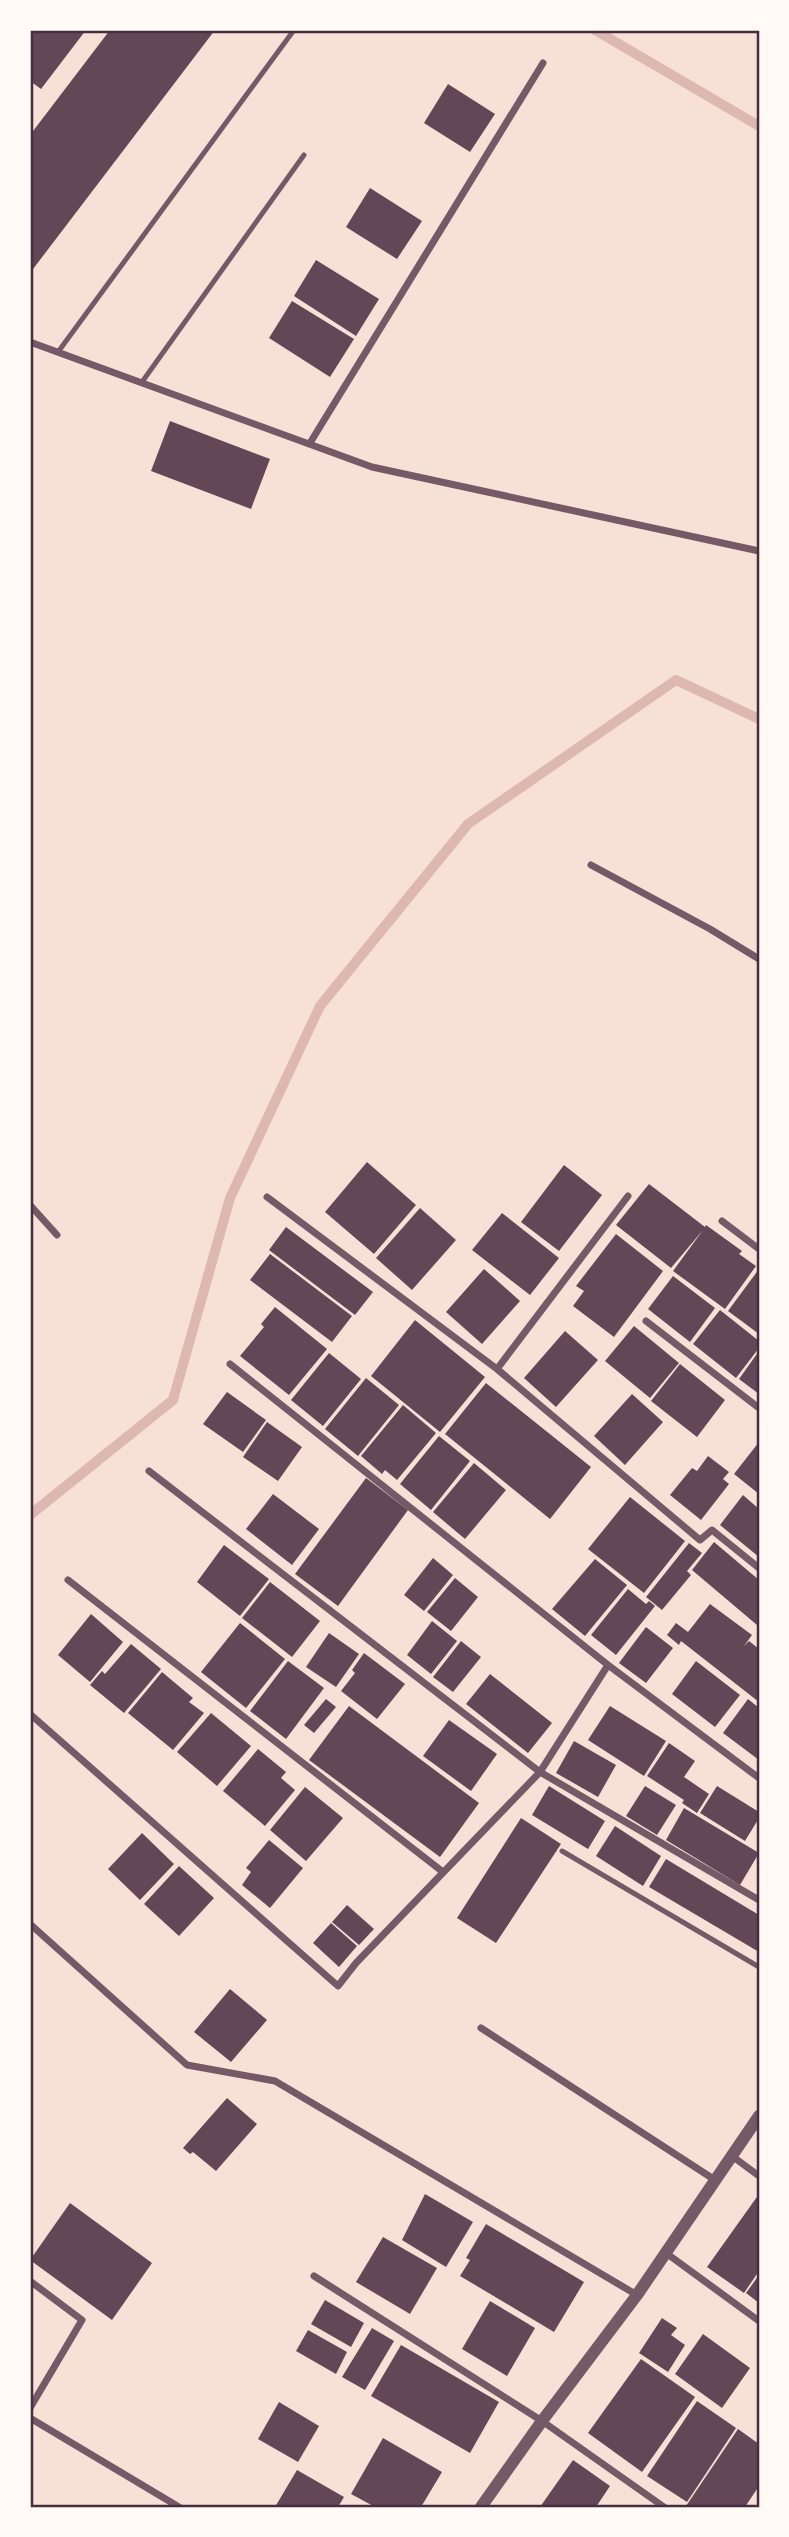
<svg xmlns="http://www.w3.org/2000/svg" width="789" height="2537" font-family="Ubuntu,sans-serif">
<style>
.lines{fill:none;stroke-linecap:round;stroke-linejoin:round}
.stream{stroke:#dcb8b0;stroke-width:10}
.building{fill:#644757}
.service{stroke:#755966;stroke-width:5}
.minor{stroke:#755966;stroke-width:7}
.tertiary{stroke:#755966;stroke-width:12}
.neatline{fill:none;stroke:#4a2c40;stroke-width:2.5}
</style>
<rect width="100%" height="100%" fill="#f7e1d7"/>
<g class="lines">
<path class="stream" d="M595,30L759,126
M30,1515L173,1400L230,1198L320,1006L468,824L676,680L759,719"/>
</g>
<path class="building" d="M30,30H86L41,89L30,81Z
M110,30H215L30,273V135Z
M448,84L495,114L470,152L424,123Z
M370,188L422,221L397,259L346,227Z
M316,260L379,299L356,336L294,296Z
M292,301L354,339L330,377L269,338Z
M170,421L270,459L251,509L151,471Z
M367,1162L416,1205L374,1254L325,1212Z
M564,1165L602,1195L559,1251L521,1222Z
M649,1184L705,1227L706,1225L742,1251L739,1254L756,1266L725,1309L673,1271L703,1230L671,1268L616,1225Z
M420,1208L456,1240L412,1290L376,1258Z
M502,1213L559,1258L530,1295L472,1250Z
M286,1227L373,1292L355,1315L269,1250Z
M616,1234L663,1271L614,1337L573,1306L584,1291L576,1286Z
M270,1254L352,1316L332,1342L250,1280Z
M484,1269L520,1301L482,1344L446,1312Z
M759,1269V1334L728,1311Z
M673,1276L715,1308L690,1342L648,1309Z
M275,1307L327,1349L289,1395L240,1356L264,1327L261,1324Z
M720,1310L759,1341V1348L736,1378L693,1344Z
M415,1320L485,1377L440,1432L371,1376Z
M634,1326L679,1363L650,1398L605,1361Z
M565,1331L598,1360L556,1407L524,1378Z
M759,1351V1394L739,1379Z
M329,1353L361,1379L323,1426L291,1400Z
M680,1364L725,1400L697,1437L651,1401Z
M366,1378L399,1405L358,1456L325,1429Z
M486,1383L591,1467L550,1519L445,1434Z
M227,1392L266,1420L243,1452L203,1424Z
M632,1394L663,1422L625,1465L594,1436Z
M403,1405L436,1433L397,1480L385,1470L382,1474L361,1456Z
M267,1422L302,1447L278,1481L243,1457Z
M439,1436L470,1461L431,1510L400,1484Z
M759,1442V1494L734,1474Z
M708,1456L729,1472L723,1479L729,1484L701,1520L670,1495L692,1468L697,1471Z
M474,1463L506,1490L465,1539L433,1512Z
M366,1478L408,1510L338,1606L295,1574Z
M273,1494L319,1529L292,1565L246,1529Z
M743,1495L759,1509V1557L720,1525Z
M630,1497L685,1541L644,1593L588,1549Z
M714,1542L759,1580V1621L757,1625L692,1570Z
M689,1543L702,1553L687,1571L691,1575L662,1610L646,1597Z
M224,1545L269,1579L240,1616L197,1582Z
M433,1558L453,1575L424,1611L404,1595Z
M595,1559L627,1585L585,1636L552,1609Z
M455,1578L478,1597L451,1631L427,1612Z
M270,1582L320,1621L292,1657L242,1618Z
M628,1589L646,1604L649,1601L655,1606L616,1655L591,1635Z
M710,1604L752,1635L744,1646L749,1641L759,1649V1702L681,1641L679,1645L667,1635L676,1623L688,1632Z
M91,1614L123,1642L90,1682L58,1655Z
M432,1621L457,1641L431,1674L407,1655Z
M240,1623L285,1659L246,1708L201,1672Z
M646,1627L673,1648L646,1683L619,1663Z
M329,1633L359,1654L336,1687L306,1667Z
M461,1641L481,1657L453,1692L433,1677Z
M131,1644L161,1669L124,1713L90,1685L102,1671L105,1674Z
M364,1653L405,1684L377,1719L341,1691L355,1673L352,1670Z
M288,1661L324,1688L286,1739L250,1711Z
M696,1661L740,1695L715,1727L672,1694Z
M162,1672L193,1698L189,1702L204,1713L173,1750L128,1713Z
M490,1674L552,1723L528,1753L466,1704Z
M326,1699L336,1707L314,1733L304,1725Z
M748,1699L759,1708V1760L723,1733Z
M349,1706L479,1803L440,1857L309,1760Z
M610,1706L666,1741L644,1776L588,1740Z
M211,1713L251,1746L217,1786L177,1752Z
M449,1720L497,1754L471,1791L423,1756Z
M574,1741L616,1765L598,1797L556,1773Z
M669,1743L695,1761L684,1777L709,1794L697,1813L682,1803L684,1800L647,1776Z
M258,1749L286,1772L281,1778L295,1790L265,1826L223,1791Z
M549,1786L605,1821L588,1849L532,1815Z
M645,1786L676,1805L657,1835L626,1816Z
M717,1786L759,1812V1818L745,1841L700,1813Z
M305,1787L343,1818L306,1861L270,1830Z
M684,1808L759,1853L740,1885L666,1840Z
M521,1818L561,1844L496,1943L457,1918Z
M615,1826L661,1856L643,1886L596,1856Z
M142,1833L174,1864L140,1900L108,1869Z
M269,1840L303,1868L270,1908L242,1885L251,1872L246,1868Z
M666,1859L759,1915V1952L649,1887Z
M179,1866L214,1898L179,1936L144,1904Z
M347,1905L374,1929L359,1945L332,1922Z
M331,1923L357,1946L339,1967L313,1943Z
M230,1989L267,2020L231,2062L194,2032Z
M227,2098L257,2124L216,2171L193,2152L190,2154L183,2148Z
M425,2194L473,2222L446,2267L402,2240Z
M759,2194V2271L744,2293L707,2267Z
M70,2203L152,2263L112,2320L30,2260Z
M486,2224L584,2282L554,2332L460,2276L470,2260L466,2258Z
M383,2237L437,2268L410,2314L356,2282Z
M759,2275V2303L746,2293Z
M325,2300L364,2323L351,2347L311,2324Z
M490,2301L535,2328L507,2376L462,2349Z
M662,2318L677,2328L671,2335L685,2345L668,2372L639,2353Z
M372,2328L394,2341L365,2390L342,2377Z
M308,2330L347,2352L336,2374L296,2351Z
M703,2334L750,2368L722,2408L675,2374Z
M401,2345L499,2402L470,2453L371,2396Z
M641,2359L695,2397L642,2472L588,2433Z
M697,2401L736,2428L687,2502L647,2476Z
M279,2402L319,2426L298,2462L258,2439Z
M738,2429L759,2444V2486L745,2507H689L686,2506Z
M383,2438L442,2472L421,2507H375L351,2494Z
M573,2460L610,2486L596,2507H540Z
M297,2470L344,2497L338,2507H275Z"/>
<g class="lines">
<path class="service" d="M58,352L294,30
M142,382L304,155
M562,1851L759,1967"/>
<path class="minor" d="M30,342L372,467L759,551
M310,443L543,63
M591,865L710,929L759,959
M267,1197L497,1369L700,1540L712,1530L759,1568
M30,1205L57,1235
M722,1221L759,1249
M646,1321L759,1408
M230,1364L608,1665L759,1778
M497,1369L628,1196
M149,1471L540,1772L759,1900
M68,1580L443,1872
M30,1714L338,1986L356,1963L540,1772L608,1665
M30,1924L187,2065L275,2081L637,2295
M481,2028L715,2180
M732,2156L759,2176
M666,2253L759,2321
M314,2276L542,2421L664,2507
M30,2281L82,2320L30,2408
M30,2418L179,2507"/>
<path class="tertiary" d="M481,2507L542,2421L637,2295L759,2116"/>
</g>
<rect width="789" height="2537" fill="none" stroke="#fffaf5" stroke-width="63"/>
<rect x="32" y="32" width="726" height="2474" class="neatline"/>
</svg>
